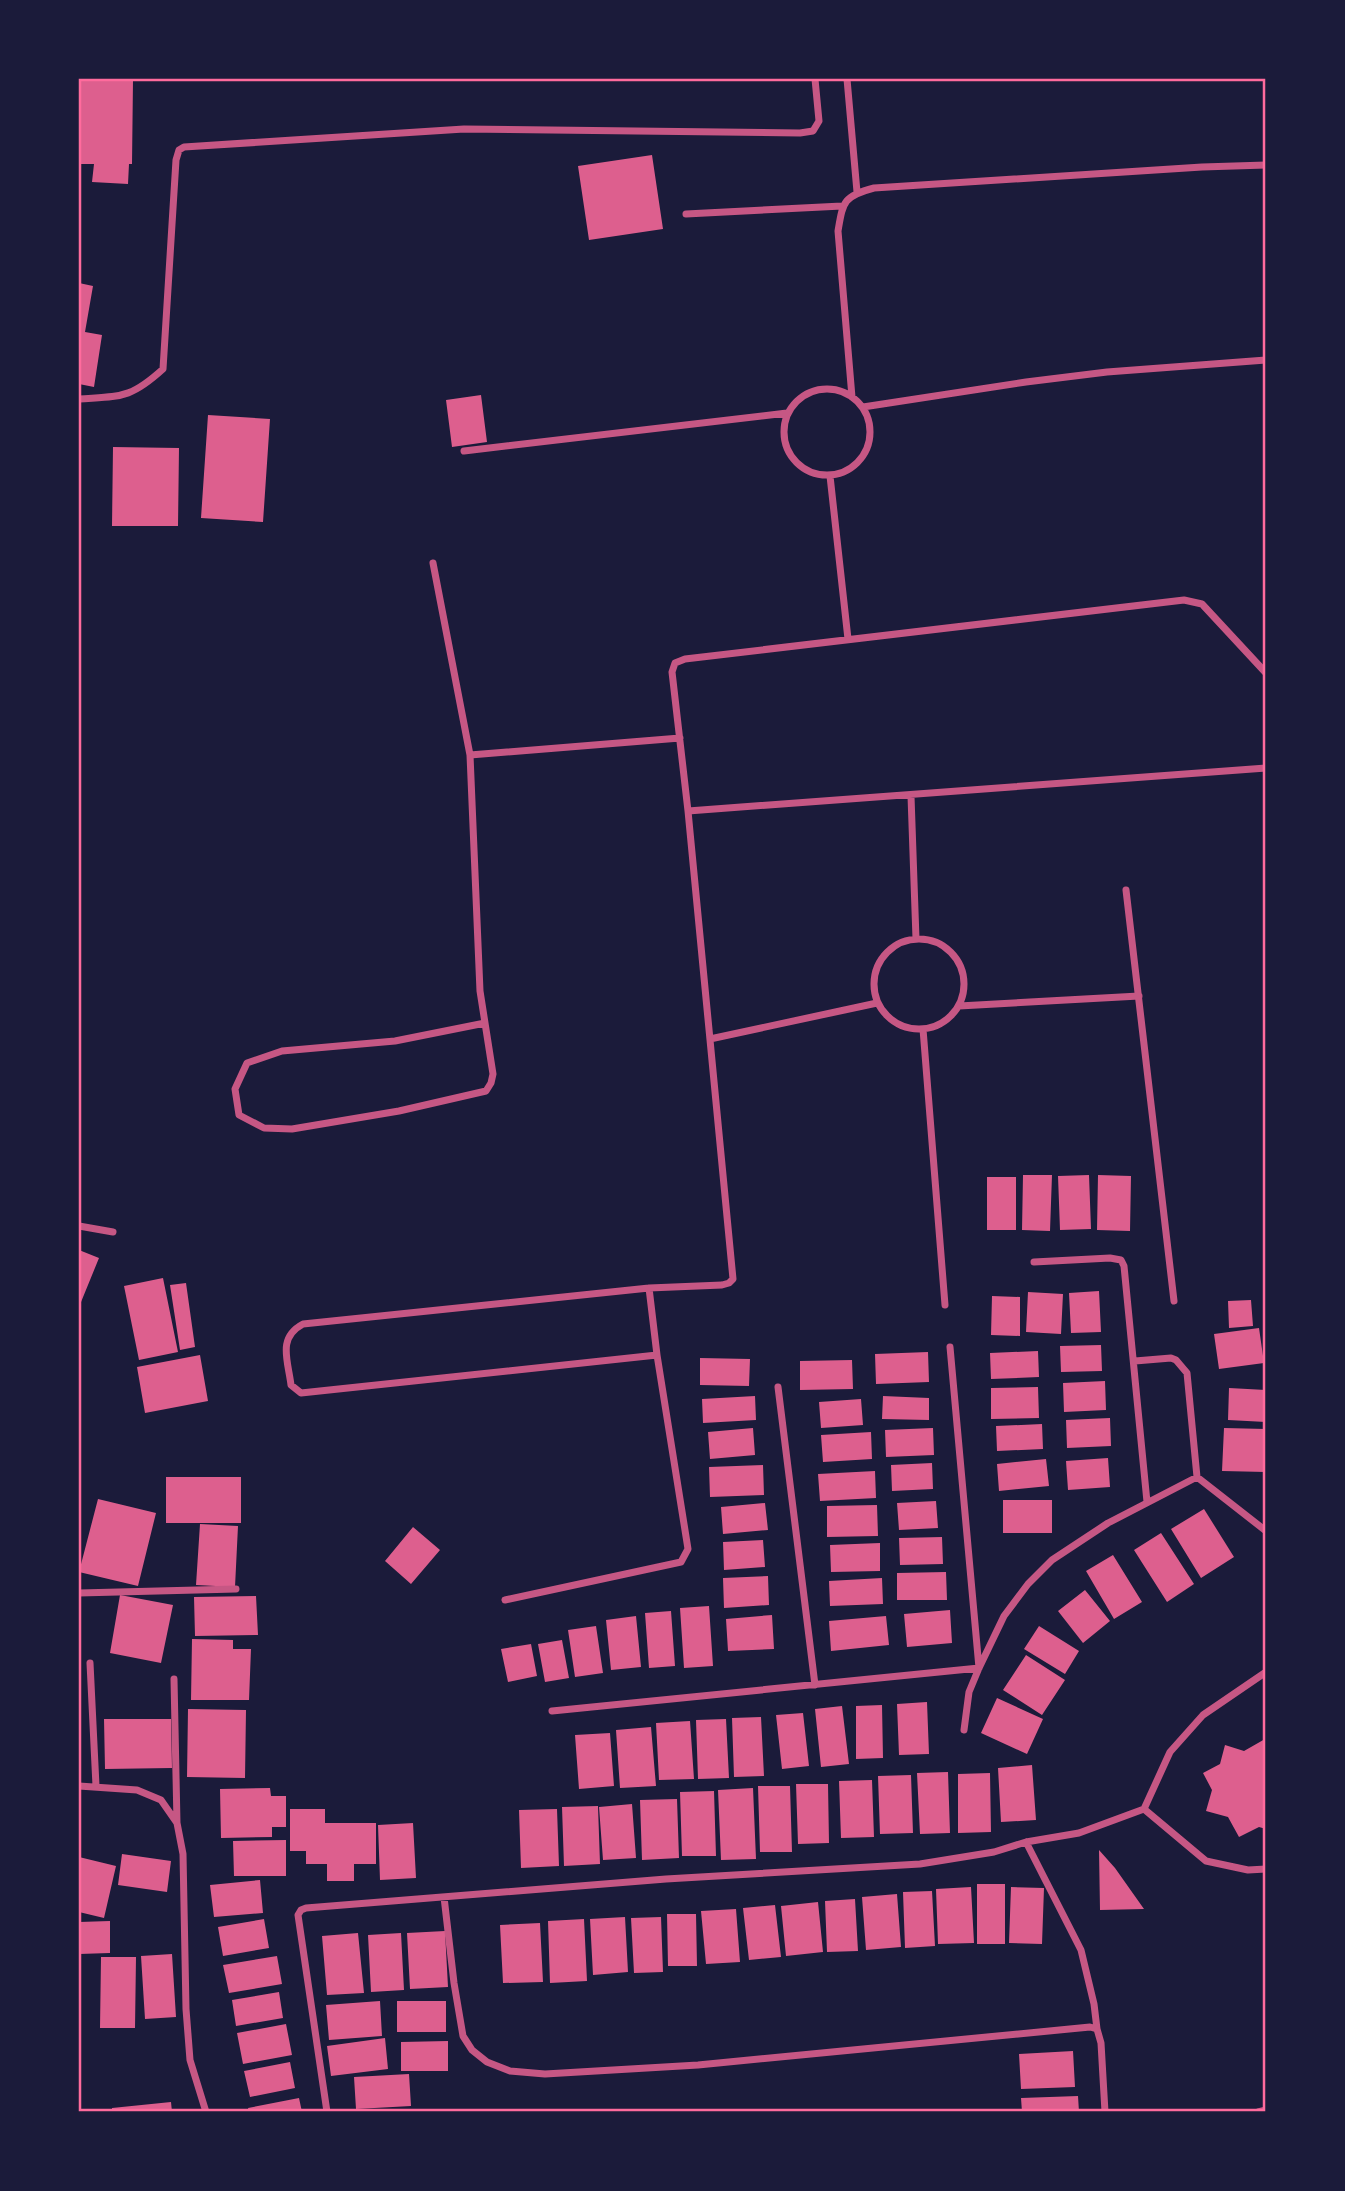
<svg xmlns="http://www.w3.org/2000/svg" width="1345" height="2191" font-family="'IBM Plex Serif',serif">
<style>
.building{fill:#dd5f8e}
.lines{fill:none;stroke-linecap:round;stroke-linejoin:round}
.minor{stroke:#c65784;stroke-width:7}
.neatline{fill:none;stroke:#ff6b9d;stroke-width:2.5}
</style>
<rect width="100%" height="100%" fill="#1b1b3a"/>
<path class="building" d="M79,80H133L132,164H129L128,184L92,182L94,164H79Z
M652,155L663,229L589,240L578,166Z
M79,283L93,286L85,332L102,335L94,387L79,384Z
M481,395L487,442L452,447L446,400Z
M208,415L270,419L263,522L201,518Z
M113,447L179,448L178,526H112Z
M1023,1175H1052L1050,1231L1022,1230Z
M1089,1175L1091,1229L1060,1230L1058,1176Z
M1098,1175L1131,1176L1130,1231L1097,1230Z
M987,1177H1016V1230H987Z
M79,1250L99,1258L79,1307Z
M163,1278L178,1352L139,1360L124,1286Z
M186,1283L195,1347L180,1350L170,1285Z
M1099,1291L1101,1332L1071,1333L1069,1293Z
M1028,1292L1063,1294L1061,1334L1026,1332Z
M992,1296L1020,1297V1336L991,1335Z
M1251,1300L1253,1326L1229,1328L1228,1301Z
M1259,1328L1264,1363L1219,1369L1214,1334Z
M1101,1345L1102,1371L1061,1372L1060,1346Z
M1038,1351L1039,1377L991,1379L990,1353Z
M928,1352L929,1382L876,1384L875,1354Z
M200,1355L208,1401L145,1413L137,1367Z
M700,1358L750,1359L749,1386L700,1385Z
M852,1360L853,1389L800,1390V1361Z
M1105,1381L1106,1410L1064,1412L1063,1383Z
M1038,1387L1039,1418L991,1419V1388Z
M1229,1388L1266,1390V1422L1228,1420Z
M755,1396L756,1420L703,1423L702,1399Z
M883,1396L929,1398V1420L882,1419Z
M861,1399L863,1425L821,1428L819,1402Z
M1110,1418L1111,1446L1067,1448L1066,1420Z
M1042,1424L1043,1449L997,1451L996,1426Z
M753,1428L755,1455L710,1459L708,1432Z
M933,1428L934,1455L886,1457L885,1430Z
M1224,1428L1266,1429V1472L1222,1471Z
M871,1432L872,1459L823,1462L821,1435Z
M1108,1458L1110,1487L1068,1490L1066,1461Z
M1046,1459L1049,1486L999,1491L997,1464Z
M932,1463L933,1489L892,1491L891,1465Z
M763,1465L764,1495L710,1497L709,1467Z
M875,1471L876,1498L820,1501L818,1474Z
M166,1477H241V1523H166Z
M98,1499L156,1513L138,1586L79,1572Z
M1003,1500H1052V1533H1003Z
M936,1501L938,1528L899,1530L897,1503Z
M765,1503L768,1530L723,1534L721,1507Z
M877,1505L878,1536L827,1537V1506Z
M1204,1509L1234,1557L1201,1578L1171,1529Z
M200,1524L238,1526L235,1587L196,1585Z
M413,1527L440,1550L411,1584L385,1561Z
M1161,1533L1194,1584L1167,1602L1134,1550Z
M942,1537L943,1564L900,1565L899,1538Z
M763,1540L765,1567L724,1570L723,1542Z
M880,1543V1571L831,1572L830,1545Z
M1113,1555L1142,1602L1114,1619L1086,1571Z
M946,1572L947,1600H897V1573Z
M768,1576L769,1605L724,1608L723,1578Z
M882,1578L883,1604L830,1606L829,1581Z
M1085,1590L1110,1621L1083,1643L1058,1611Z
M120,1595L173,1605L161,1663L110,1653Z
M256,1596L258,1635L195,1636L194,1597Z
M709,1606L713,1666L684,1668L680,1608Z
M950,1610L952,1643L907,1647L904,1614Z
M671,1611L675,1666L649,1668L645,1613Z
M772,1615L774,1649L728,1651L726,1619Z
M636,1616L641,1667L611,1670L606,1620Z
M886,1616L889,1645L831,1651L829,1621Z
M596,1626L603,1673L575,1677L568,1630Z
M1039,1626L1079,1651L1065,1674L1024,1649Z
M192,1639L233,1640V1649H251L249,1700H191Z
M562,1640L569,1678L545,1682L538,1644Z
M531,1644L537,1676L508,1682L501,1649Z
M1026,1655L1065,1680L1042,1715L1003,1690Z
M997,1698L1043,1719L1027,1754L981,1733Z
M927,1702L929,1754L899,1755L897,1704Z
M882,1705L883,1758L856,1759V1706Z
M842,1706L849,1764L821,1767L815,1709Z
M188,1709L246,1710L245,1778L187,1777Z
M803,1713L809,1766L782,1769L776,1715Z
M761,1717L764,1776L734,1777L732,1718Z
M104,1719H171L172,1768L105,1769Z
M726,1719L729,1778L698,1779L696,1720Z
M690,1721L694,1779L659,1780L656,1723Z
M651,1727L656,1786L620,1788L616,1730Z
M610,1733L614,1786L579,1789L575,1735Z
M1265,1739L1266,1829L1259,1827L1239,1837L1228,1817L1206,1811L1212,1790L1203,1773L1220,1764L1225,1745L1244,1751Z
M1032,1765L1036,1820L1001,1822L998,1768Z
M948,1772L950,1833L920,1834L917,1773Z
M990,1773L991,1832L958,1833V1774Z
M911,1775L913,1833L880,1834L878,1776Z
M872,1780L874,1837L841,1838L839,1781Z
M796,1784H828L829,1843L798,1844Z
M758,1786H790L792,1852H760Z
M270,1788L271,1796H286V1827H272V1837L221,1838L220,1789Z
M753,1788L756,1859L721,1860L718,1790Z
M714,1791L716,1856H682L680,1792Z
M677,1799L679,1858L642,1860L640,1800Z
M632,1804L636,1858L603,1860L599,1807Z
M598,1806L600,1864L564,1866L562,1807Z
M290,1809H325V1823H376V1864H354V1881H327V1864H306V1851H290Z
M557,1809L559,1866L521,1868L519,1810Z
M413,1823L416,1878L380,1880L378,1825Z
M286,1840V1876H234L233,1841Z
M1099,1850L1115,1868L1144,1909L1100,1910Z
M122,1854L171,1861L167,1892L118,1885Z
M79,1857L116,1866L104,1918L79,1912Z
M260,1880L263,1913L214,1917L210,1885Z
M977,1884H1005V1944H977Z
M971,1887L974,1943L938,1944L936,1889Z
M1011,1887L1044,1888L1042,1944L1009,1943Z
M932,1891L935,1946L905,1948L903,1892Z
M897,1894L901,1947L866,1950L862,1897Z
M855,1899L858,1951L827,1952L825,1901Z
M818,1902L823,1952L786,1956L781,1906Z
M775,1905L781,1957L749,1960L743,1908Z
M736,1909L740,1962L706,1964L701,1911Z
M667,1914H696L697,1966H668Z
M625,1917L628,1972L593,1975L590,1919Z
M661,1917L663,1972L634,1973L631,1918Z
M264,1919L269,1948L223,1956L218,1927Z
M584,1919L587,1981L550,1983L548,1921Z
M110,1921V1953L79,1954V1922Z
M540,1923L543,1982L503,1983L500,1925Z
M445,1931L448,1987L410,1989L407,1933Z
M358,1933L364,1993L327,1995L322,1936Z
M401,1933L404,1990L371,1992L368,1935Z
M172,1954L176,2017L145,2019L141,1956Z
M277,1956L282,1984L229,1993L223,1965Z
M101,1957H136L135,2028H100Z
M279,1992L283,2018L236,2026L232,2000Z
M380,2001L382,2036L329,2040L326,2005Z
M397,2001H446V2032H397Z
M286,2024L292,2055L243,2064L237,2033Z
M385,2038L388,2069L331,2076L327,2046Z
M448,2041V2071H401V2042Z
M1073,2051L1075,2087L1021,2089L1019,2054Z
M290,2062L295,2088L250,2097L244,2071Z
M409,2074L411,2106L356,2109L354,2077Z
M1078,2096L1079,2112H1022L1021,2098Z
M299,2098L302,2112H249L248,2108Z
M171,2102L172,2112H112V2108Z"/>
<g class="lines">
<path class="minor" d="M847,79L857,192
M686,214L842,206
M784 432a43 43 0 1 1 86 0a43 43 0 1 1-86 0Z
M852,397L838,231C843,202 843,196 874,188L1202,167L1266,165
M79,399C121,396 130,399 163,369L176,160L179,150L184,147L464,129L800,133L813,131L819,121L815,79
M863,407L1026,382L1107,372L1266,360
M464,451L787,413
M830,476L848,639
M433,563L470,755L480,991L493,1074L491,1083L486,1091L399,1111L292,1129L264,1128L239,1115L235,1089L247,1063L282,1051L395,1041L485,1023
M470,755L680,738
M911,796L916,939
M688,811L1266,768
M1126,890L1174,1301
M874 984a45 45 0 1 1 90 0a45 45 0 1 1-90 0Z
M959,1006L1139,996
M923,1029L945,1305
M710,1039L877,1003
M79,1226L113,1232
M1034,1262L1110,1258L1121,1260L1124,1266L1147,1502
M649,1288L657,1355
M1135,1361L1171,1358L1176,1360L1187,1373L1197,1477
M778,1387L815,1685
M79,1593L236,1589
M505,1600L681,1562L688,1549L657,1355L301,1393L291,1385C288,1360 277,1338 303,1324L649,1288L722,1285L729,1283L733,1279L688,811L672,672L675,663L685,659L1184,600L1202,604L1266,673
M90,1663L96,1786
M1266,1672L1203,1715L1170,1752L1144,1809L1206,1861L1248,1870L1266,1869
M174,1679L177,1823
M552,1711L979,1668L950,1347
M964,1730L969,1692L979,1668L1004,1616L1028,1584L1052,1560L1108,1523L1197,1477L1266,1531
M79,1786L137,1790L161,1800L177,1823L183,1854L186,2009L190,2060L206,2112
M1026,1842L1081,1950L1094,2004L1097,2029
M444,1897L454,1983L463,2036L472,2050L487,2062L510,2071L545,2074L698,2065L1090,2027L1097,2029L1101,2043L1105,2112
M327,2112L298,1915L301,1910L306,1908L666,1879L920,1864L994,1852L1026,1842L1079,1833L1144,1809
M1258,2112L1266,2110"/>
</g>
<rect width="1345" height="2191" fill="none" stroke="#1b1b3a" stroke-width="161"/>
<rect x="80" y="80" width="1184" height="2030" class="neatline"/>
</svg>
